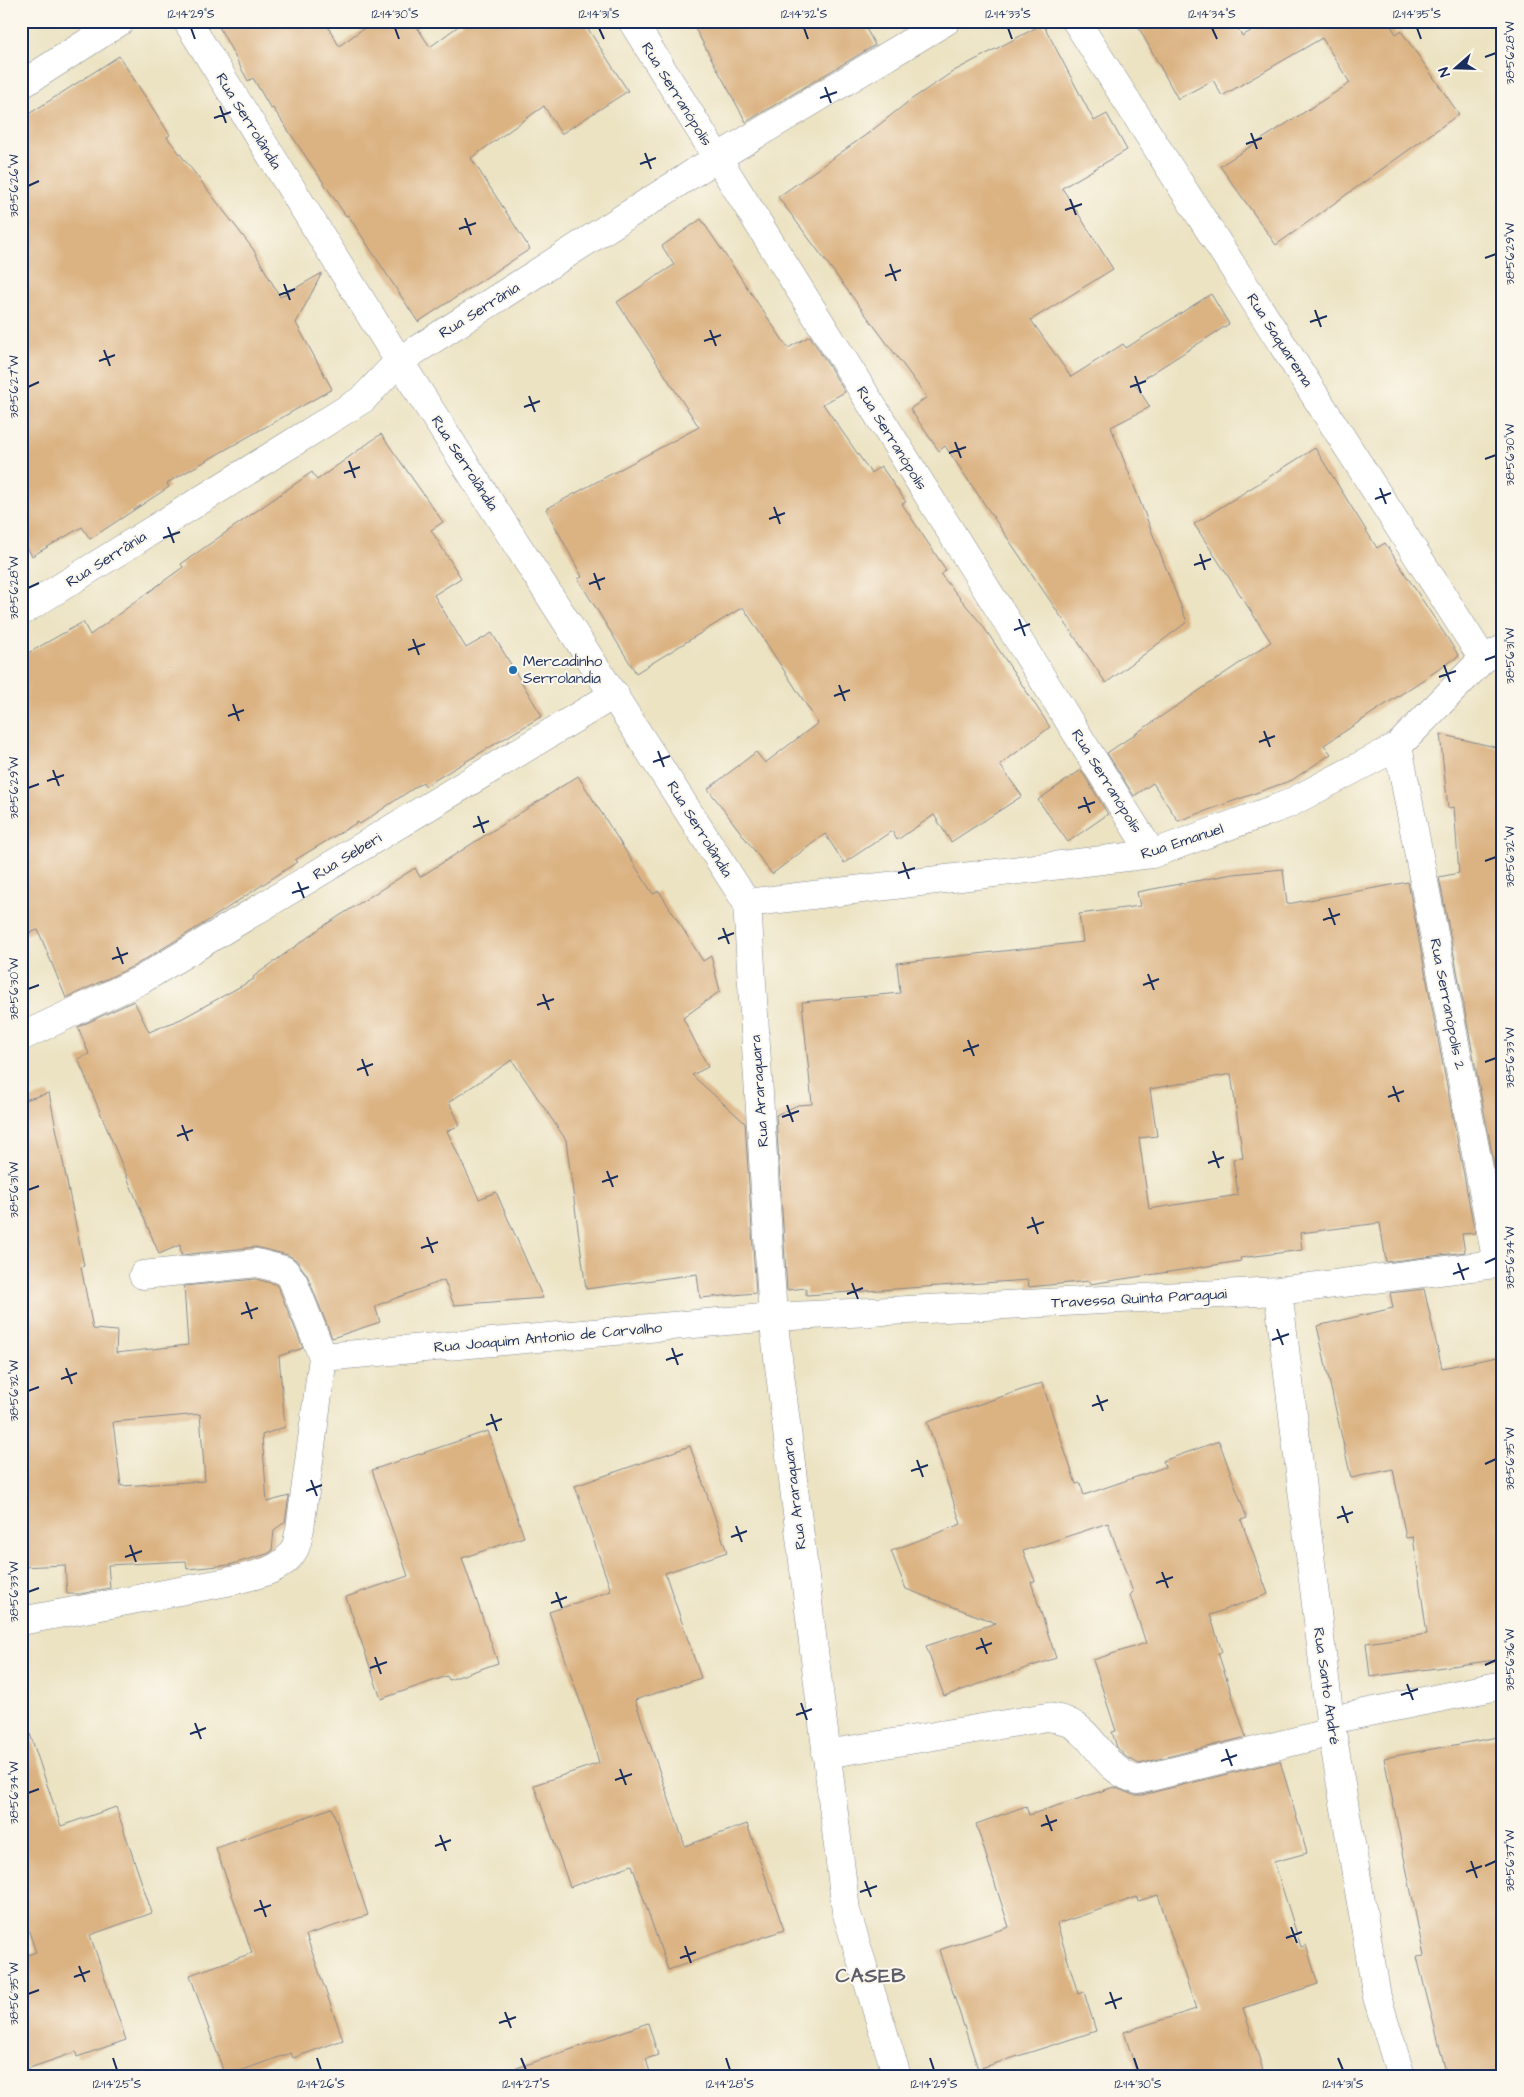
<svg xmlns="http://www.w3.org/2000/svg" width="1524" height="2097" font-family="'Architects Daughter',sans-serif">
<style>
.building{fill:#dbb383;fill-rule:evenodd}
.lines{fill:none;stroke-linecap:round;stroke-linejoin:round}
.street-casing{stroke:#848990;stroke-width:29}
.street{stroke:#fff;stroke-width:28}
.ticks{fill:none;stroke:#1b2f5e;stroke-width:2}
.poi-dot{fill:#1f6fb2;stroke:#fbf7ec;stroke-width:2}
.labels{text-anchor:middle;stroke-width:4;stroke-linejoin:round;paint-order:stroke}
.street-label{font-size:15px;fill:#1b2f5e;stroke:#fbf7ec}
.poi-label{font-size:15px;fill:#1b2f5e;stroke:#fbf7ec;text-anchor:start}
.district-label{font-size:20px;font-weight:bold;letter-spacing:1px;fill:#5e5d6b;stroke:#fbf7ec}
.neatline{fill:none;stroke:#1b2f5e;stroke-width:2}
.ticks-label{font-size:12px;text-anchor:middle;fill:#1b2f5e}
</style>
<rect width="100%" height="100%" fill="#fbf7ec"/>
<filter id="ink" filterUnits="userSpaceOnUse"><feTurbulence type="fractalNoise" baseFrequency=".02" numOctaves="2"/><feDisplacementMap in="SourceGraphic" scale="10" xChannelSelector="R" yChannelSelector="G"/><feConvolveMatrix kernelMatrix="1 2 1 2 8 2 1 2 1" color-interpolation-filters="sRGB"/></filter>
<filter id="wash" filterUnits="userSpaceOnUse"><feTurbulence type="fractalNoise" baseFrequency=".0096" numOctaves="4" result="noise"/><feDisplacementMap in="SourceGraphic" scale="20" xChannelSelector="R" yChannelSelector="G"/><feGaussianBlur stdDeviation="1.12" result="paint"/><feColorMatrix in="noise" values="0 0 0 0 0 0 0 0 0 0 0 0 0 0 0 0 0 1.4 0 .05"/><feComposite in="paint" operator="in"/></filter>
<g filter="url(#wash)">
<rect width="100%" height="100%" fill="#ece3c3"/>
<g id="blocks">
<path class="building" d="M216,21H325L339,46L374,21H413L430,47L465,21H583L628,91L561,134L544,106L471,158L530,249L418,322L348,215L346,216L273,108L271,109L253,78L248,81Z
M691,21H862L875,45L746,122Z
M1135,21H1234L1242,36L1269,21H1388L1396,34L1401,31L1459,114L1276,245L1220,166L1350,83L1322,38L1222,96L1213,80L1178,99Z
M1043,24L1094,121L1107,114L1127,150L1062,188L1113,269L1031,320L1071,377L1123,344L1126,348L1211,294L1229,324L1135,384L1150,407L1111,427L1187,622L1106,683L945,446L939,451L910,409L927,397L778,197L870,132L909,101L954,71Z
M119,56L170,135L167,137L253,249L280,297L322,273L296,323L332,389L167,483L169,487L90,539L82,527L32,556L21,537V119Z
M701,219L788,348L810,336L845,392L823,404L871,473L881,466L906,502L902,504L946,570L941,575L983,626L1050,727L1000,765L1022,796L951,842L934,815L897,840L892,831L844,863L825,834L772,874L708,789L756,752L765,763L818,723L743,607L636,673L578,579L582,577L546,509L699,427L617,302L674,265L662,246Z
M381,434L443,522L431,530L461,578L434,595L466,648L492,633L542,716L425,786L423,782L360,824L358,822L295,860L297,862L203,924L134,966L66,998L38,930L21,936V657L83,622L90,635L183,567L181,564L312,472L317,480Z
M1315,448L1377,548L1385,543L1459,656L1324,745L1331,754L1292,780L1178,821L1153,783L1134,796L1107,753L1271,642L1194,524Z
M1440,734L1499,748L1503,781V1210L1439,877L1459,873L1454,807L1448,808Z
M1081,770L1108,814L1068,842L1038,800Z
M578,776L653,894L659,891L703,961L711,956L720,991L683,1018L708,1067L692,1075L745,1123L756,1293L700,1298L697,1274L586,1289L566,1140L512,1060L449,1102L460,1125L447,1131L479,1199L496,1192L543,1298L454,1305L444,1280L375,1306L380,1322L332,1338L307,1275L296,1260L288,1255L256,1247L181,1255L180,1245L159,1254L78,1059L89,1054L78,1027L134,1001L149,1032L181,1019L254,979L253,977L322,927L415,868L420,877Z
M1283,869L1287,904L1408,882L1475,1233L1462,1234L1465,1252L1386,1262L1380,1223L1300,1233L1302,1250L1240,1258L1241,1261L1090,1284L1089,1281L1029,1287L1028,1280L806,1295V1288L787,1290L776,1115L798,1105L812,1104L802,1002L900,993L897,963L1083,942L1079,914L1140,906L1137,892L1233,874ZM1231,1074L1243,1158L1233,1159L1238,1195L1149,1209L1139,1138L1157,1136L1150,1089Z
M49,1093L84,1266L81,1267L93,1329L117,1331L116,1353L188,1345L184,1286L256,1279L275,1284L279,1289L303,1348L279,1356L285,1427L262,1435L267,1502L289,1496L285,1522L274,1530L272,1551L267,1554L229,1565L187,1569L186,1561L108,1565L110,1588L80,1594H67L65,1565L21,1567V1101ZM200,1414L205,1481L121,1486L113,1422Z
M1424,1289L1442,1368L1503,1356V1659L1370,1677L1366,1643L1427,1634L1413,1537L1406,1538L1393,1469L1351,1478L1317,1326L1393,1308L1390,1293Z
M1042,1383L1076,1484L1080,1483L1084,1495L1165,1467L1163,1461L1219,1441L1247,1518L1241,1520L1268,1594L1210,1615L1222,1652L1218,1653L1246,1737L1139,1764L1126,1757L1117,1747L1112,1732L1116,1731L1093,1660L1146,1643L1130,1595L1133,1592L1108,1523L1023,1551L1035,1581L1031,1582L1056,1658L944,1696L926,1646L996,1623L906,1589L891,1551L961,1524L927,1422Z
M488,1431L524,1537L462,1558L498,1663L449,1680L447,1676L381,1699L346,1597L408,1576L372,1470Z
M690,1446L727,1552L665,1573L701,1678L635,1700L685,1846L747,1824L784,1930L668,1970L632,1865L570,1887L534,1785L599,1763L590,1730L549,1612L611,1591L575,1486Z
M27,1725L61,1826L116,1807L152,1913L90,1935L126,2040L77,2057L76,2052L21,2071V1957L36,1952L21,1909V1726Z
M1503,1736V2076H1447L1417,1957L1424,1956L1384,1758Z
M1280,1761L1307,1853L1274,1862L1301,1947L1306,1945L1318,1984L1243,2008L1265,2076H1138L1124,2032L1196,2009L1158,1895L1138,1901L1137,1897L1057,1924L1078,1994L1084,1992L1096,2031L978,2069L939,1950L1009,1927L976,1824L1026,1806L1029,1815L1114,1787L1133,1795H1142Z
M332,1808L368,1915L306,1935L343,2040L293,2058L291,2053L225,2076L190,1975L252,1953L216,1848Z
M648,2023L658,2055L646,2059L651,2076H512L511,2070Z"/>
</g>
</g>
<g filter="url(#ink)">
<use href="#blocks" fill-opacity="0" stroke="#848990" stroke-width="1"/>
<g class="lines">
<g class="street-casing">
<path id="street" d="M187,21L399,361L747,903L773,1317L846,1911L897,2076
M632,21L1152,854
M1076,21L1483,659
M21,85L121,21
M21,612L363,399L399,361L717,158L946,21
M1398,746L1497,1263
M747,903L1152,854L1288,804L1398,746L1483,659L1503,649
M21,1037L141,980L615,694
M143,1275L257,1263L284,1270L293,1281L323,1357
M1278,1291L1330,1720L1377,1997L1401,2076
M21,1621L227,1582C250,1576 284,1572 295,1548C298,1542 298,1535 300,1529L323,1357L773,1317L1278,1291L1503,1263
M1330,1720L1503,1685
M826,1754L1047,1717C1053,1718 1060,1719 1066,1721C1096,1733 1103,1772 1138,1780L1332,1732"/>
</g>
<use href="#street" class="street"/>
</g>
</g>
<path class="ticks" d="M191,28L195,39M395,28L399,39M599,28L604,39M804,28L808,39M1008,28L1012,39M1212,28L1217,39M1417,28L1421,39M1485,57L1496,53M825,87L831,103M820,98L837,92M220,106L226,123M214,118L231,112M1251,133L1257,149M1246,144L1262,138M645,153L651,169M640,164L656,158M28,186L39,181M1070,199L1076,215M1065,210L1082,204M465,218L471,235M459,229L476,223M1485,258L1496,254M890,264L896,281M885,276L901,270M284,284L290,300M279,295L295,289M1315,310L1321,327M1310,322L1327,316M710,330L716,346M704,341L721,335M104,350L110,366M99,361L115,355M1135,376L1141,393M28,387L39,382M1130,387L1146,381M529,396L535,412M524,407L540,401M955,442L961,458M949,453L966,447M1485,459L1496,455M349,461L355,478M344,473L360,467M1380,488L1386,504M1375,499L1391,493M774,507L780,524M769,519L785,513M168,527L174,543M163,538L180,532M1200,554L1205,570M1194,565L1211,559M594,573L600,590M589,584L605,578M28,588L39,583M1019,619L1025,636M1014,630L1030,624M413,639L419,655M408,650L425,644M1485,660L1496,656M1444,665L1450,682M1439,677L1456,671M839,685L845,701M834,696L850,690M233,704L239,721M228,716L244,710M1264,731L1270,747M1259,742L1275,736M658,751L664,767M653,762L670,756M53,770L59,786M47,781L64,775M28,788L39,784M1084,797L1090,813M1078,808L1095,802M478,816L484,833M473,827L489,821M1485,861L1496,857M903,862L909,879M898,873L915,868M298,882L304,898M292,893L309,887M1329,908L1335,925M1323,920L1340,914M723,928L729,944M718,939L734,933M117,947L123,964M112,959L128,953M1148,974L1154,990M1143,985L1159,979M28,989L39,985M543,994L549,1010M537,1005L554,999M968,1040L974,1056M963,1051L979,1045M362,1059L368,1076M1485,1062L1496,1058M357,1070L373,1064M1393,1086L1399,1102M1388,1097L1404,1091M787,1105L793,1122M782,1117L799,1111M182,1125L188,1141M177,1136L193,1130M1213,1151L1219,1168M1208,1163L1224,1157M607,1171L613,1187M602,1182L618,1176M28,1190L39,1186M1032,1217L1038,1234M1027,1228L1044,1222M427,1237L433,1253M421,1248L438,1242M1458,1263L1464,1280M1485,1263L1496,1258M1453,1274L1469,1268M852,1283L858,1299M847,1294L863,1288M246,1302L252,1319M241,1314L258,1308M1277,1329L1283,1345M1272,1340L1289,1334M672,1348L678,1365M666,1360L683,1354M66,1368L72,1384M61,1379L77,1373M28,1391L39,1387M1097,1395L1103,1411M1092,1406L1108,1400M491,1414L497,1431M486,1425L502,1419M917,1460L923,1477M1485,1464L1496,1459M911,1471L928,1465M311,1480L317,1496M306,1491L322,1485M1342,1506L1348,1523M1337,1518L1353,1512M736,1526L742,1542M731,1537L747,1531M130,1545L136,1562M125,1557L142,1551M1162,1572L1168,1588M1156,1583L1173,1577M28,1592L39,1588M556,1592L562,1608M551,1603L567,1597M981,1638L987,1654M976,1649L992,1643M375,1657L381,1674M1485,1665L1496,1660M370,1668L387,1662M1407,1684L1413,1700M1401,1695L1418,1689M801,1703L807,1720M796,1715L812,1709M195,1723L201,1739M190,1734L206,1728M1226,1749L1232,1766M1221,1761L1237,1755M620,1769L626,1785M615,1780L632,1774M28,1793L39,1789M1046,1815L1052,1831M1041,1826L1057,1820M440,1835L446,1851M435,1846L451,1840M1471,1861L1477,1878M1485,1866L1496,1861M1466,1872L1482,1866M865,1881L871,1897M860,1892L877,1886M260,1900L266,1917M254,1911L271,1905M1291,1927L1297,1943M1286,1938L1302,1932M685,1946L691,1963M680,1958L696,1952M79,1966L85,1982M74,1977L90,1971M1110,1992L1116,2009M28,1994L39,1990M1105,2004L1122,1998M505,2012L511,2028M499,2023L516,2017M113,2058L117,2070M317,2058L321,2070M521,2058L526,2070M726,2058L730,2070M930,2058L934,2070M1134,2058L1138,2070M1338,2058L1343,2070"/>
<circle class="poi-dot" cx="513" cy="670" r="5"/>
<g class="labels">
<g class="street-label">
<text transform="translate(677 94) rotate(58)" y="5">Rua Serranópolis</text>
<text transform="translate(249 121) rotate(58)" y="5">Rua Serrolândia</text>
<text transform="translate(479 310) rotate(-32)" y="5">Rua Serrânia</text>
<text transform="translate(1280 340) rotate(57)" y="5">Rua Saquarema</text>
<text transform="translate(892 438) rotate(58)" y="5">Rua Serranópolis</text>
<text transform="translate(465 463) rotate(57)" y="5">Rua Serrolândia</text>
<text transform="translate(106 559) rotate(-32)" y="5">Rua Serrânia</text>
<text transform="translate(1107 781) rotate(58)" y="5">Rua Serranópolis</text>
<text transform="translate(700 829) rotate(58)" y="5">Rua Serrolândia</text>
<text transform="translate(1182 841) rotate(-18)" y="5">Rua Emanuel</text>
<text transform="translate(347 856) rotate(-31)" y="5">Rua Seberi</text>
<text transform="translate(1448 1004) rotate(79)" y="5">Rua Serranópolis 2</text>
<text transform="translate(759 1091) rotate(-94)" y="5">Rua Araraquara</text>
<text transform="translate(1139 1298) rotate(-3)" y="5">Travessa Quinta Paraguai</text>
<text transform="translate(548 1337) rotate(-5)" y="5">Rua Joaquim Antonio de Carvalho</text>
<text transform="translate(794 1494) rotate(-97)" y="5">Rua Araraquara</text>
<text transform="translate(1327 1686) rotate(82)" y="5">Rua Santo André</text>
</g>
<g class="poi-label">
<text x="523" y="666">Mercadinho<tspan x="523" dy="17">Serrolandia</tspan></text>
</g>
<g class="district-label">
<text x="871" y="1982">CASEB</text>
</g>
</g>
<rect width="1524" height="2097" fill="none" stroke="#fbf7ec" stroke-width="55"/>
<g transform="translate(1456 68) rotate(250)" stroke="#fbf7ec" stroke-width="4" paint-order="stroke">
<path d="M0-4L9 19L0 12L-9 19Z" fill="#1b2f5e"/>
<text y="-8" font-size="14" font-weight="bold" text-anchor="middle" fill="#1b2f5e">N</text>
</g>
<rect x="28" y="28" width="1468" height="2042" class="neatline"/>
<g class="ticks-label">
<text x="191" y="18">12°14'29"S</text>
<text x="395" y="18">12°14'30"S</text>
<text x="599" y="18">12°14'31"S</text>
<text x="804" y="18">12°14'32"S</text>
<text x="1008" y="18">12°14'33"S</text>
<text x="1212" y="18">12°14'34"S</text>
<text x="1417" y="18">12°14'35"S</text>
<text transform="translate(1510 53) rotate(-90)" y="4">38°56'28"W</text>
<text transform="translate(14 186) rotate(-90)" y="4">38°56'26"W</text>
<text transform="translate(1510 254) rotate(-90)" y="4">38°56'29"W</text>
<text transform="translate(14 387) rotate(-90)" y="4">38°56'27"W</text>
<text transform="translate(1510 455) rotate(-90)" y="4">38°56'30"W</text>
<text transform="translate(14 588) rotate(-90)" y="4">38°56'28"W</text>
<text transform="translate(1510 656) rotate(-90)" y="4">38°56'31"W</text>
<text transform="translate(14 788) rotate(-90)" y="4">38°56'29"W</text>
<text transform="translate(1510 857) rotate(-90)" y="4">38°56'32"W</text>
<text transform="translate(14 989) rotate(-90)" y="4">38°56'30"W</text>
<text transform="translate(1510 1058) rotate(-90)" y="4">38°56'33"W</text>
<text transform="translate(14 1190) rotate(-90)" y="4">38°56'31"W</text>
<text transform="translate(1510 1258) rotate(-90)" y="4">38°56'34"W</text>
<text transform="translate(14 1391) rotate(-90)" y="4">38°56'32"W</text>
<text transform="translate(1510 1459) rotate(-90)" y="4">38°56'35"W</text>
<text transform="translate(14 1592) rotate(-90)" y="4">38°56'33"W</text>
<text transform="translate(1510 1660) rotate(-90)" y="4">38°56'36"W</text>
<text transform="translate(14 1793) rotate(-90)" y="4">38°56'34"W</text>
<text transform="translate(1510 1861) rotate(-90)" y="4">38°56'37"W</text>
<text transform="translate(14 1994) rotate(-90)" y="4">38°56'35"W</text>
<text x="117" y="2088">12°14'25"S</text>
<text x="321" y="2088">12°14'26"S</text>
<text x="526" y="2088">12°14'27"S</text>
<text x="730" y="2088">12°14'28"S</text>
<text x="934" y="2088">12°14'29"S</text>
<text x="1138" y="2088">12°14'30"S</text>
<text x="1343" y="2088">12°14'31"S</text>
</g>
</svg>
